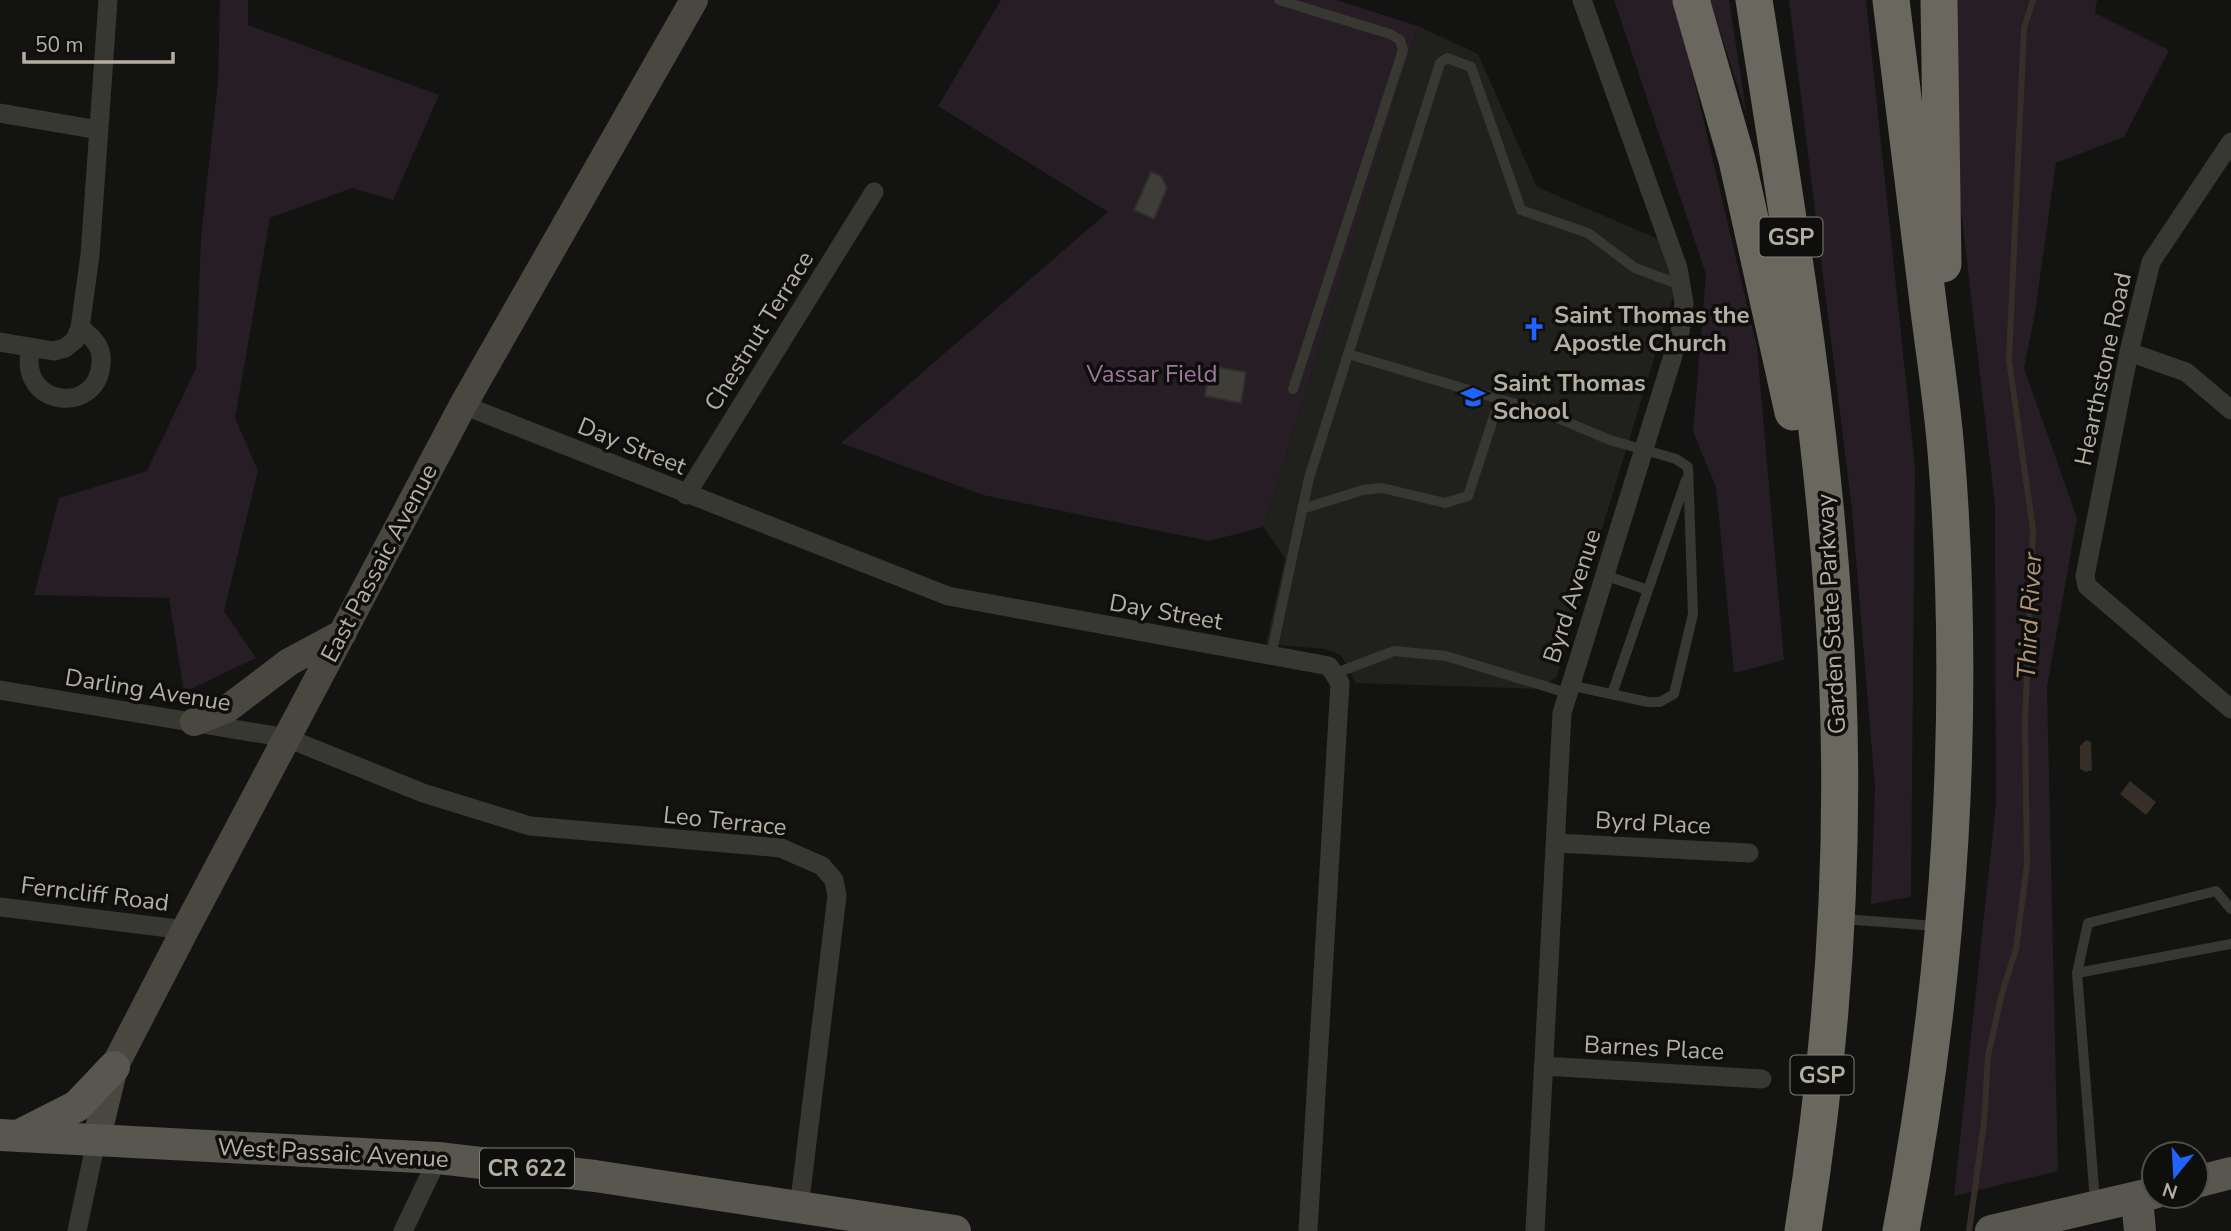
<svg xmlns="http://www.w3.org/2000/svg" width="2231" height="1231" font-family="'Nunito Sans',sans-serif">
<style>
.built{fill:#20201d}
.green{fill:#261d25}
.water{fill:#372f27}
.lines{fill:none;stroke-linecap:round;stroke-linejoin:round}
.stream{stroke:#372f27;stroke-width:6}
.building{fill:#3e3d38;stroke:#2f2f2b;stroke-width:2}
.lane{stroke:#383832;stroke-width:10}
.street{stroke:#383832;stroke-width:19}
.secondary{stroke:#494740;stroke-width:28}
.primary{stroke:#58564e;stroke-width:32}
.highway{stroke:#6a675e;stroke-width:37}
.labels{text-anchor:middle;stroke-width:7;stroke-linejoin:round;paint-order:stroke}
.shield{fill:#0e0e0c;stroke:#837f75;stroke-width:2}
.shield-label{font-size:23px;font-weight:bold;fill:#b5afa2}
.poi-label{font-size:24px;font-weight:bold;fill:#b5afa2;stroke:#0e0e0c;text-anchor:start}
.street-label{font-size:24px;fill:#b5afa2;stroke:#0e0e0c}
.park-label{font-size:24px;fill:#a1779e;stroke:#0e0e0c}
.water-label{font-size:26px;font-style:italic;fill:#b39476;stroke:#0e0e0c}
</style>
<rect width="100%" height="100%" fill="#131311"/>
<path class="built" d="M1418,26L1478,54L1537,187L1658,239L1675,290L1557,676L1541,689L1356,683L1341,655L1325,649L1266,644L1285,559L1264,527Z"/>
<path class="green" d="M220,0H248V25L439,95L393,200L352,188L270,218L235,418L258,471L224,611L256,658L184,692L169,598L34,595L59,498L147,471L196,368L201,237L218,81Z
M1001,0H1336L1418,26L1264,527L1209,541L983,495L841,443L1108,212L938,106Z
M1614,0H1675L1757,347L1784,660L1734,673L1716,487L1693,432L1706,274Z
M1710,0H1729L1747,116Z
M1789,0H1866L1915,467L1911,897L1871,904L1875,787L1852,510Z
M1958,0H2097L2095,13L2169,50L2124,137L2056,163L2035,313L2024,368L2077,518L2047,687L2058,1171L1954,1196L1996,804L1995,505L1945,71Z"/>
<path class="water" d="M2086,740L2091,742L2092,770L2086,772L2080,769V746Z
M2130,781L2156,802L2146,815L2120,794Z"/>
<g class="lines">
<path class="stream" d="M1969,1231L1984,1123L1988,1056L2002,993L2016,949L2027,864L2025,722L2033,530L2009,360L2024,28L2033,0"/>
</g>
<path class="building" d="M1151,172L1161,176L1167,188L1154,219L1134,210Z
M1210,366L1246,372L1241,403L1205,396Z"/>
<g class="lines">
<path class="lane" d="M1279,0L1390,34L1400,40L1403,50L1293,389
M1348,354L1543,412L1610,440L1676,459L1688,467L1693,614L1674,694L1660,702H1648L1569,685
M1302,509L1363,490L1382,488L1445,503L1468,496L1499,401
M1604,575L1648,590
M1271,656L1309,478L1440,63L1447,58L1471,67L1521,210L1588,233L1635,268L1681,285
M1336,673L1394,651L1446,656L1567,693
M1612,694L1686,480
M1843,919L1936,926
M2077,973L2231,944
M2095,1201L2077,973L2088,923L2216,891L2231,909"/>
<path class="street" d="M0,113L99,130
M2231,142L2151,262L2129,352L2085,576L2087,586L2231,709
M0,342L54,351L65,348L75,340L80,328L90,255L108,0
M31,348C16,406 97,417 101,364C103,347 93,337 80,328
M2129,352L2186,372L2231,410
M463,405L948,596L1329,666L1340,683L1308,1231
M686,495L874,192
M0,690L287,738L423,793L530,826L781,848L822,866L834,880L837,896L799,1208
M1556,843L1749,853
M0,907L185,930
M1543,1066L1762,1079
M77,1231L96,1141
M403,1231L438,1158
M1535,1231L1562,713L1680,333L1684,303L1678,268L1582,0"/>
<path class="secondary" d="M194,722L227,709L289,662L343,633
M96,1141L114,1067L185,930L463,405L694,0"/>
<path class="primary" d="M0,1135L438,1158L595,1176L955,1231
M20,1135L77,1106L114,1067
M2196,1182L2231,1173
M2137,1198L2140,1231
M1991,1231L2154,1193"/>
<path class="highway" d="M1691,0L1737,160L1793,412
M1754,0C1786,205 1821,409 1834,617C1848,820 1835,1030 1803,1231
M1891,0C1903,101 1915,202 1928,302C1934,352 1942,401 1946,451C1967,709 1950,977 1901,1231
M1939,0L1943,264"/>
</g>
<defs>
<g id="church-bare" transform="scale(1.89)"><path d="M-1.2-6h2.4v3.5h3.3v2.4h-3.3V6h-2.4V-.1h-3.3v-2.4h3.3Z" fill="#1f65fd" stroke="#0e0e0c" stroke-width="2.5" paint-order="stroke"/></g>
<g id="school-bare" transform="scale(1.89)"><path d="M0-5L7-2L0 1L-7-2ZM-4 1L0 2.5L4 1V4Q0 6-4 4Z" fill="#1f65fd" stroke="#0e0e0c" stroke-width="2.5" paint-order="stroke"/></g>
</defs>
<g fill-rule="evenodd">
<use href="#church-bare" x="1534" y="329"/>
<use href="#school-bare" x="1473" y="397"/>
</g>
<g class="labels">
<g class="shield">
<rect x="1759.5" y="217.5" width="63" height="39" rx="5"/>
<rect x="1790.5" y="1055.5" width="63" height="39" rx="5"/>
<rect x="480" y="1148.5" width="94" height="39" rx="5"/>
</g>
<g class="shield-label">
<text x="1791" y="245">GSP</text>
<text x="1822" y="1083">GSP</text>
<text x="527" y="1176">CR 622</text>
</g>
<g class="poi-label">
<text x="1554" y="323">Saint Thomas the<tspan x="1554" dy="28">Apostle Church</tspan></text>
<text x="1493" y="391">Saint Thomas<tspan x="1493" dy="28">School</tspan></text>
</g>
<g class="street-label">
<text transform="translate(759 331) rotate(-58)" y="8">Chestnut Terrace</text>
<text transform="translate(2103 369) rotate(-78)" y="8">Hearthstone Road</text>
<text transform="translate(632 446) rotate(22)" y="8">Day Street</text>
<text transform="translate(379 563) rotate(-62)" y="8">East Passaic Avenue</text>
<text transform="translate(1572 596) rotate(-72)" y="8">Byrd Avenue</text>
<text transform="translate(1166 612) rotate(10)" y="8">Day Street</text>
<text transform="translate(1831 614) rotate(-93)" y="8">Garden State Parkway</text>
<text transform="translate(148 690) rotate(9)" y="8">Darling Avenue</text>
<text transform="translate(725 821) rotate(6)" y="8">Leo Terrace</text>
<text transform="translate(1653 823) rotate(3)" y="8">Byrd Place</text>
<text transform="translate(95 894) rotate(7)" y="8">Ferncliff Road</text>
<text transform="translate(1654 1048) rotate(3)" y="8">Barnes Place</text>
<text transform="translate(333 1153) rotate(3)" y="8">West Passaic Avenue</text>
</g>
<g class="park-label">
<text x="1152" y="382">Vassar Field</text>
</g>
<g class="water-label">
<text transform="translate(2029 616) rotate(-87)" y="9">Third River</text>
</g>
</g>
<g transform="translate(2175 1175) rotate(198)"><circle r="33" fill="#0e0e0c" stroke="#514e48" stroke-width="2"/>
<path d="M0-5L12 26L0 18L-12 26Z" fill="#1f65fd"/>
<text y="-10" font-size="19" font-weight="bold" text-anchor="middle" fill="#b5afa2">N</text>
</g>
<path d="M24 52v10h149v-10" fill="none" stroke="#b5afa2" stroke-width="3.5"/>
<text x="35" y="52" font-size="21" fill="#b5afa2" stroke="#0e0e0c" stroke-width="5" paint-order="stroke">50 m</text>
</svg>
